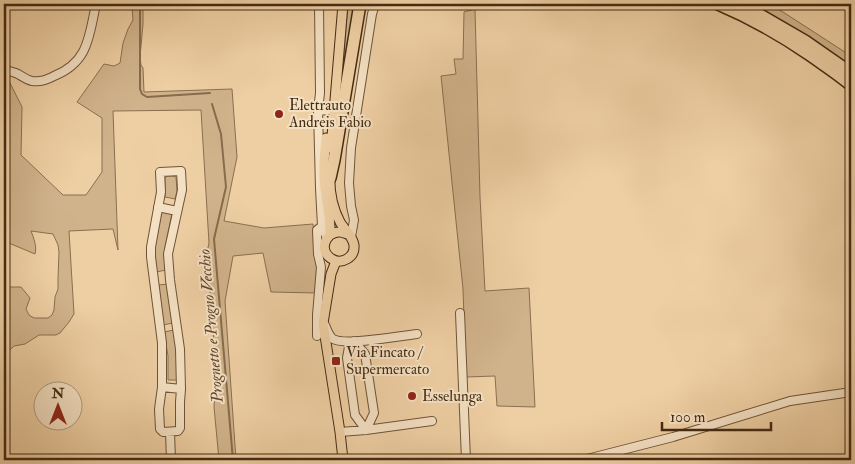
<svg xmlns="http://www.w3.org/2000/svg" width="855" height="464" font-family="'IM FELL Double Pica',serif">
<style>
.green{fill:#d1b38b;stroke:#8a6f50}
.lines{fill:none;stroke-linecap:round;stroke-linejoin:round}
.stream{stroke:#876c4c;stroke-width:2}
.minor-casing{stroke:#6e5438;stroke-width:10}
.major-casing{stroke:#442b14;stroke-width:11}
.highway-casing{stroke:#442b14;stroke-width:14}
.minor{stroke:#f4e0c3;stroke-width:8}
.major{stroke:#eecfa3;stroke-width:9}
.highway{stroke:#eecfa3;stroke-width:11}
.poi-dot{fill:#8f2418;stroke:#f4e0c3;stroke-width:2}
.labels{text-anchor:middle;stroke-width:4;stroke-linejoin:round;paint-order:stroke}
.poi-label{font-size:15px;fill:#442b14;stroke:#f4e0c3;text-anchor:start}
.water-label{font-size:16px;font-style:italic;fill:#60462c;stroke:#f4e0c3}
</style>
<rect width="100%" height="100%" fill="#eecfa3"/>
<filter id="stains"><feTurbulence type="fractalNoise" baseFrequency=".004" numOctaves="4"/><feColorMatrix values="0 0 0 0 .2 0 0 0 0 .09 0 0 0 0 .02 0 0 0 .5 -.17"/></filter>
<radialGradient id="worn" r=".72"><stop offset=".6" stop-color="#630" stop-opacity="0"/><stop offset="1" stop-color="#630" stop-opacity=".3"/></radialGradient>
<path class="green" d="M129,4H143V24L140,57L141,65L143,68L144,92L232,89L237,157L224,221L264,228L313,224L316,251L317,293L271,292L263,253L233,256L225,301L236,460H219L214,407L216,371L207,252L209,243L201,110L113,111L118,250L113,229L69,231L74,314L69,322L60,333L56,335H39L25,344L14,346L4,355V287H21L30,298L26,309L29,315L34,318H48L52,315L54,310L55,297L58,289V279L59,252L58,245L53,234L31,231C34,239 37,246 35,254L4,241V81H9L22,107L21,155L63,195H86L102,172V118L77,102L104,64L114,66L120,63L123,43L128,29L133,20L132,8Z
M348,4H357L341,93Z
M743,4H768L783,12L851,56V69Z
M475,9L480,197L485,291L529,288L535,407L497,406L495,376L466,377L463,289L441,76L456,74L454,59H463L464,12Z
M167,176H173L176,177L177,191L175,199L165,197V178Z
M162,210L172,213L165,247L166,270L156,272L155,247Z
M168,284L173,323L163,325L158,285Z
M174,330L178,354L177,380H168V356L164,332Z"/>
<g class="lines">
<path class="stream" d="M140,4V89L142,94L147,97L210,93
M212,104L221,134L226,187L214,239L233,460"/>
<g class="minor-casing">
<path id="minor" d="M319,4L320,93L318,111L329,110
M4,70C9,71 14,72 18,74C23,77 27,80 32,81C41,82 46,80 54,76C89,62 89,36 96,4
M318,111L320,188L322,226L327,238
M181,171L182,190L168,254L170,280L180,349L181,389L180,402V428L178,431L163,432L160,429L159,409L162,387V343L151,257V247L161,192L160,172Z
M158,207L177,211
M351,237L354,220L351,206L349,183L351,148L372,14L375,4
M460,313L466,460
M325,325C327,330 329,336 333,339C345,346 401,336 417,334
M317,336V315L321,267L318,254L317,230L322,226
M354,341L365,354L374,413L366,430L355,415L347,358L349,347Z
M162,387L181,389
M170,432L171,460
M340,432L366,430L432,421
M583,460L673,437L790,401L851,392"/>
</g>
<g class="major-casing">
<path id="major" d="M326,138C325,151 323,165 324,178C325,197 331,216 330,235
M331,148L343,4
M330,173C329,191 332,207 340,222C344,229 354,238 354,246C355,257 342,265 332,259C315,249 329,225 347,234
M336,261L331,274L323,323L340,432L343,460"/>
</g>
<g class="highway-casing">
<path id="highway" d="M718,4C751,18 781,35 810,55C824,65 838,74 851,85
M741,4L805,41L851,73
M330,178L334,160L360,4"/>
</g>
<use href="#minor" class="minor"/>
<use href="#major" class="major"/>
<use href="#highway" class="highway"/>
</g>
<g class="poi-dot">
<circle cx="279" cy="114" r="5"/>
<rect x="331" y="356" width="10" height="10" rx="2.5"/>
<circle cx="412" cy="396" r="5"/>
</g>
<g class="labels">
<g class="poi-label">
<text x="289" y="110">Elettrauto<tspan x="289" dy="17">Andreis Fabio</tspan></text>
<text x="346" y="357">Via Fincato /<tspan x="346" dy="17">Supermercato</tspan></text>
<text x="422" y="401">Esselunga</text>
</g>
<g class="water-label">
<text transform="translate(210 326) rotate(-95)" y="6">Prognetto e Progno Vecchio</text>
</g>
</g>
<rect width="855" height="464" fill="none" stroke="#eecfa3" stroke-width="20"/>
<rect x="5" y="5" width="845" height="454" fill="none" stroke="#442b14" stroke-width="2.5"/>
<rect x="10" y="10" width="835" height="444" fill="none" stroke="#442b14"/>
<g transform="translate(58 406)"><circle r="24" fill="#f4e0c3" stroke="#ae987d"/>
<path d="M0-4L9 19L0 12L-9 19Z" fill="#8f2418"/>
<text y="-8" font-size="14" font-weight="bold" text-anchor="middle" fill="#442b14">N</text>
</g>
<path d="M662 422v8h109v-8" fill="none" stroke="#442b14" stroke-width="2.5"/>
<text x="670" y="422" font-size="15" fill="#442b14" stroke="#f4e0c3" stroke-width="4" paint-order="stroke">100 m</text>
<rect width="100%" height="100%" filter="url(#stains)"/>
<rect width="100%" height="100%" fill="url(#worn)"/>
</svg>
